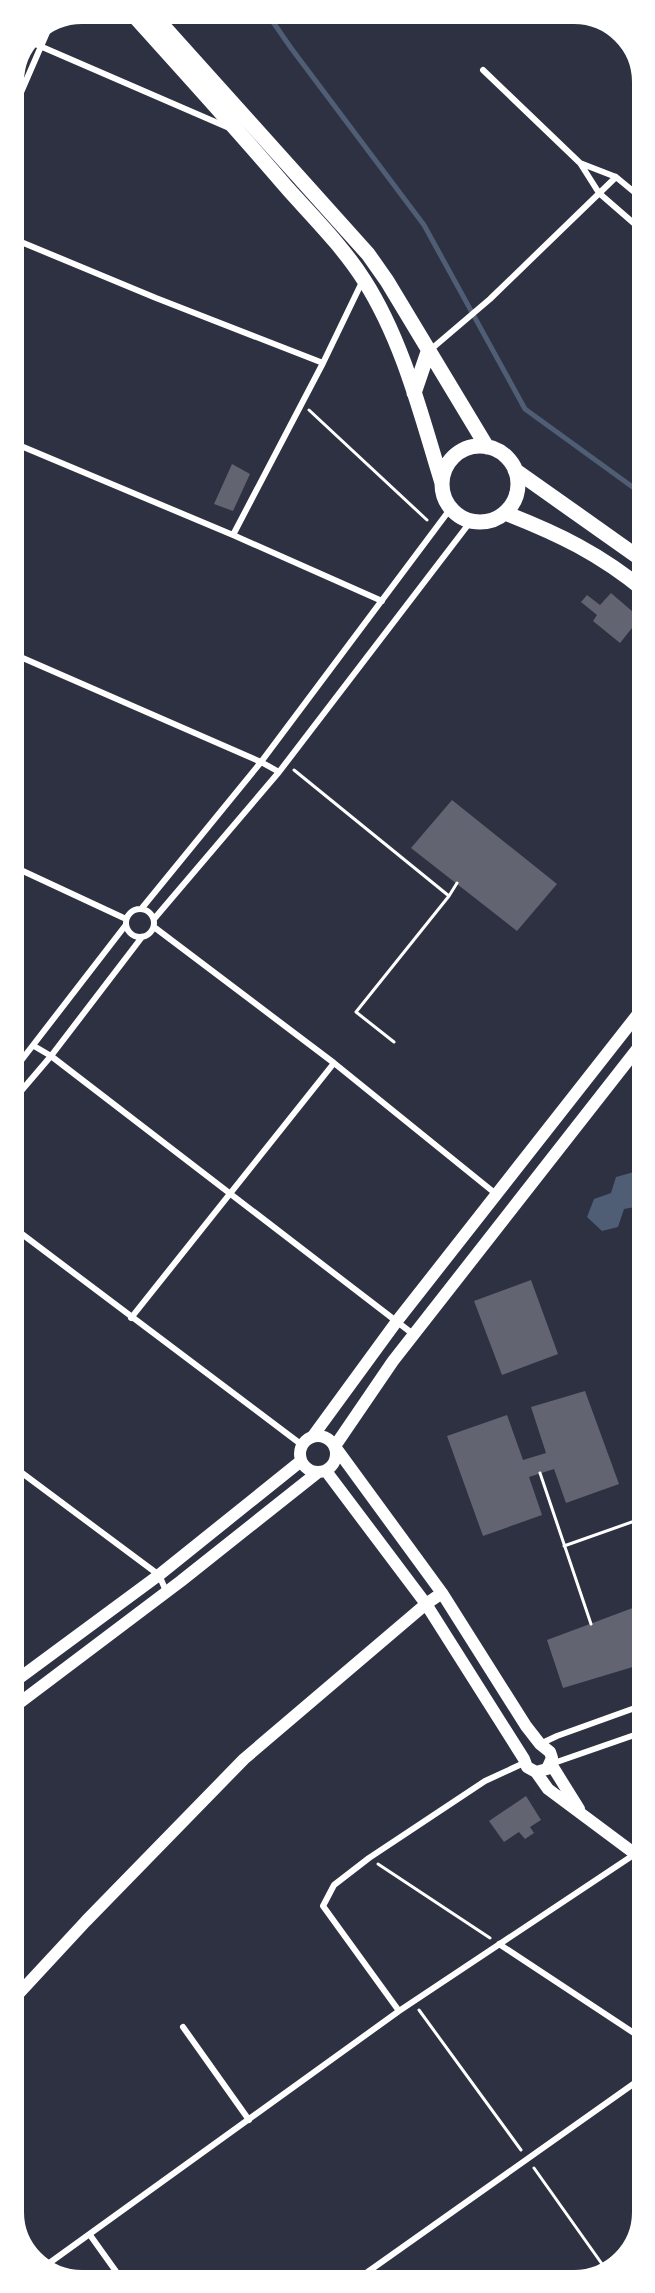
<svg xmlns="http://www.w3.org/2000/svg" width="655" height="2293" font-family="Barlow,sans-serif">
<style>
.water{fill:#4f5d75}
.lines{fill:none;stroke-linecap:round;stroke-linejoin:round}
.stream{stroke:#4f5d75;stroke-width:5}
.building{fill:#626471}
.path{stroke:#fff;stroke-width:3}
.minor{stroke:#fff;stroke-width:6}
.secondary{stroke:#fff;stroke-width:12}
.primary{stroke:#fff;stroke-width:15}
.rim{fill:none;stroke:#fff;stroke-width:8}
</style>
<rect width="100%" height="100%" fill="#2d3142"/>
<path class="water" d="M634,1172L645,1185L641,1206L624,1209L618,1227L602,1231L587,1217L594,1199L611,1193L616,1177Z"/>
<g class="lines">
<path class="stream" d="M264,9L291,48L424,225L525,409L645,496"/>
</g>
<path class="building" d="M232,464L250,474L233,511L214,504Z
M611,593L640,618L620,643L593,621L597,615L581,602L587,595L600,605Z
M452,800L557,884L517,931L411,848Z
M531,1280L558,1354L502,1375L474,1301Z
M585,1391L619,1484L566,1503L554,1469L529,1477L542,1515L483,1536L447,1436L507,1415L523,1460L546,1453L531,1407Z
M646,1603V1663L563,1688L547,1640Z
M10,1641L23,1650L18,1656H10Z
M526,1796L541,1820L530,1827L534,1833L525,1839L519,1832L504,1842L489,1821Z"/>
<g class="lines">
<path class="path" d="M309,410L427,520
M294,770L449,896
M394,1042L356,1012L449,896L457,883
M540,1473L591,1624
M564,1546L646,1517
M378,1864L490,1938
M419,2010L521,2150
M534,2168L607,2271"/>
<path class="minor" d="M26,40L227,127
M483,70L580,163L599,193L645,233
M9,120L52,21
M580,163L616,177L645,201
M9,237L156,298L323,363
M429,351L490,299L616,177
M9,441L233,535L382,601
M233,535L323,363L363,280
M9,652L261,762L279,772
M10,865L126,919
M142,908L261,762L451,508
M126 923a14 14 0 1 1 28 0a14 14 0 1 1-28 0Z
M154,919L279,772L471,521
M154,927L334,1063L496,1194
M34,1046L51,1056L413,1334
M10,1075L125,926
M10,1104L51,1056L142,937
M10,1225L302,1445
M131,1318L334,1063
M10,1464L159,1575L166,1591
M540,1744L557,1736L646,1704
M551,1764L646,1731
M499,1944L646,2041
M399,2011L323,1906L334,1885L369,1858L485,1781L524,1763
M183,2027L249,2120
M90,2235L125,2284
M41,2269L399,2011L635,1854
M352,2283L646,2075"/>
<path class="secondary" d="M300 1454a18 18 0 1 1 36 0a18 18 0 1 1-36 0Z
M313,1436L397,1321L645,1005
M335,1446L393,1361L645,1039
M326,1471L426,1604L524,1759L527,1767L536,1772L547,1769L552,1758L550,1752L540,1744L526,1726L442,1593L336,1448
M10,1685L159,1575L301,1461
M10,1710L181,1581L317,1473
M551,1764L579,1809
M536,1772L548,1789L646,1862
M10,2003L86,1921L244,1759L426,1604L442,1593"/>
<path class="primary" d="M128,9C182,69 236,128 288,189C314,218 343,247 364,280C403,341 421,415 442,483
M148,9L368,254L387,281L487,447
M414,393L428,352
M442 484a38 38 0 1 1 76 0a38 38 0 1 1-76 0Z
M515,470L645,562
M505,513C559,534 600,554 645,591"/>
</g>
<path d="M0 0H655V2293H0ZM82 20H574A62 62 0 0 1 636 82V2212A62 62 0 0 1 574 2274H82A62 62 0 0 1 20 2212V82A62 62 0 0 1 82 20Z" fill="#fff" fill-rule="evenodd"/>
<path class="rim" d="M82 20H574A62 62 0 0 1 636 82V2212A62 62 0 0 1 574 2274H82A62 62 0 0 1 20 2212V82A62 62 0 0 1 82 20Z"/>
</svg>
